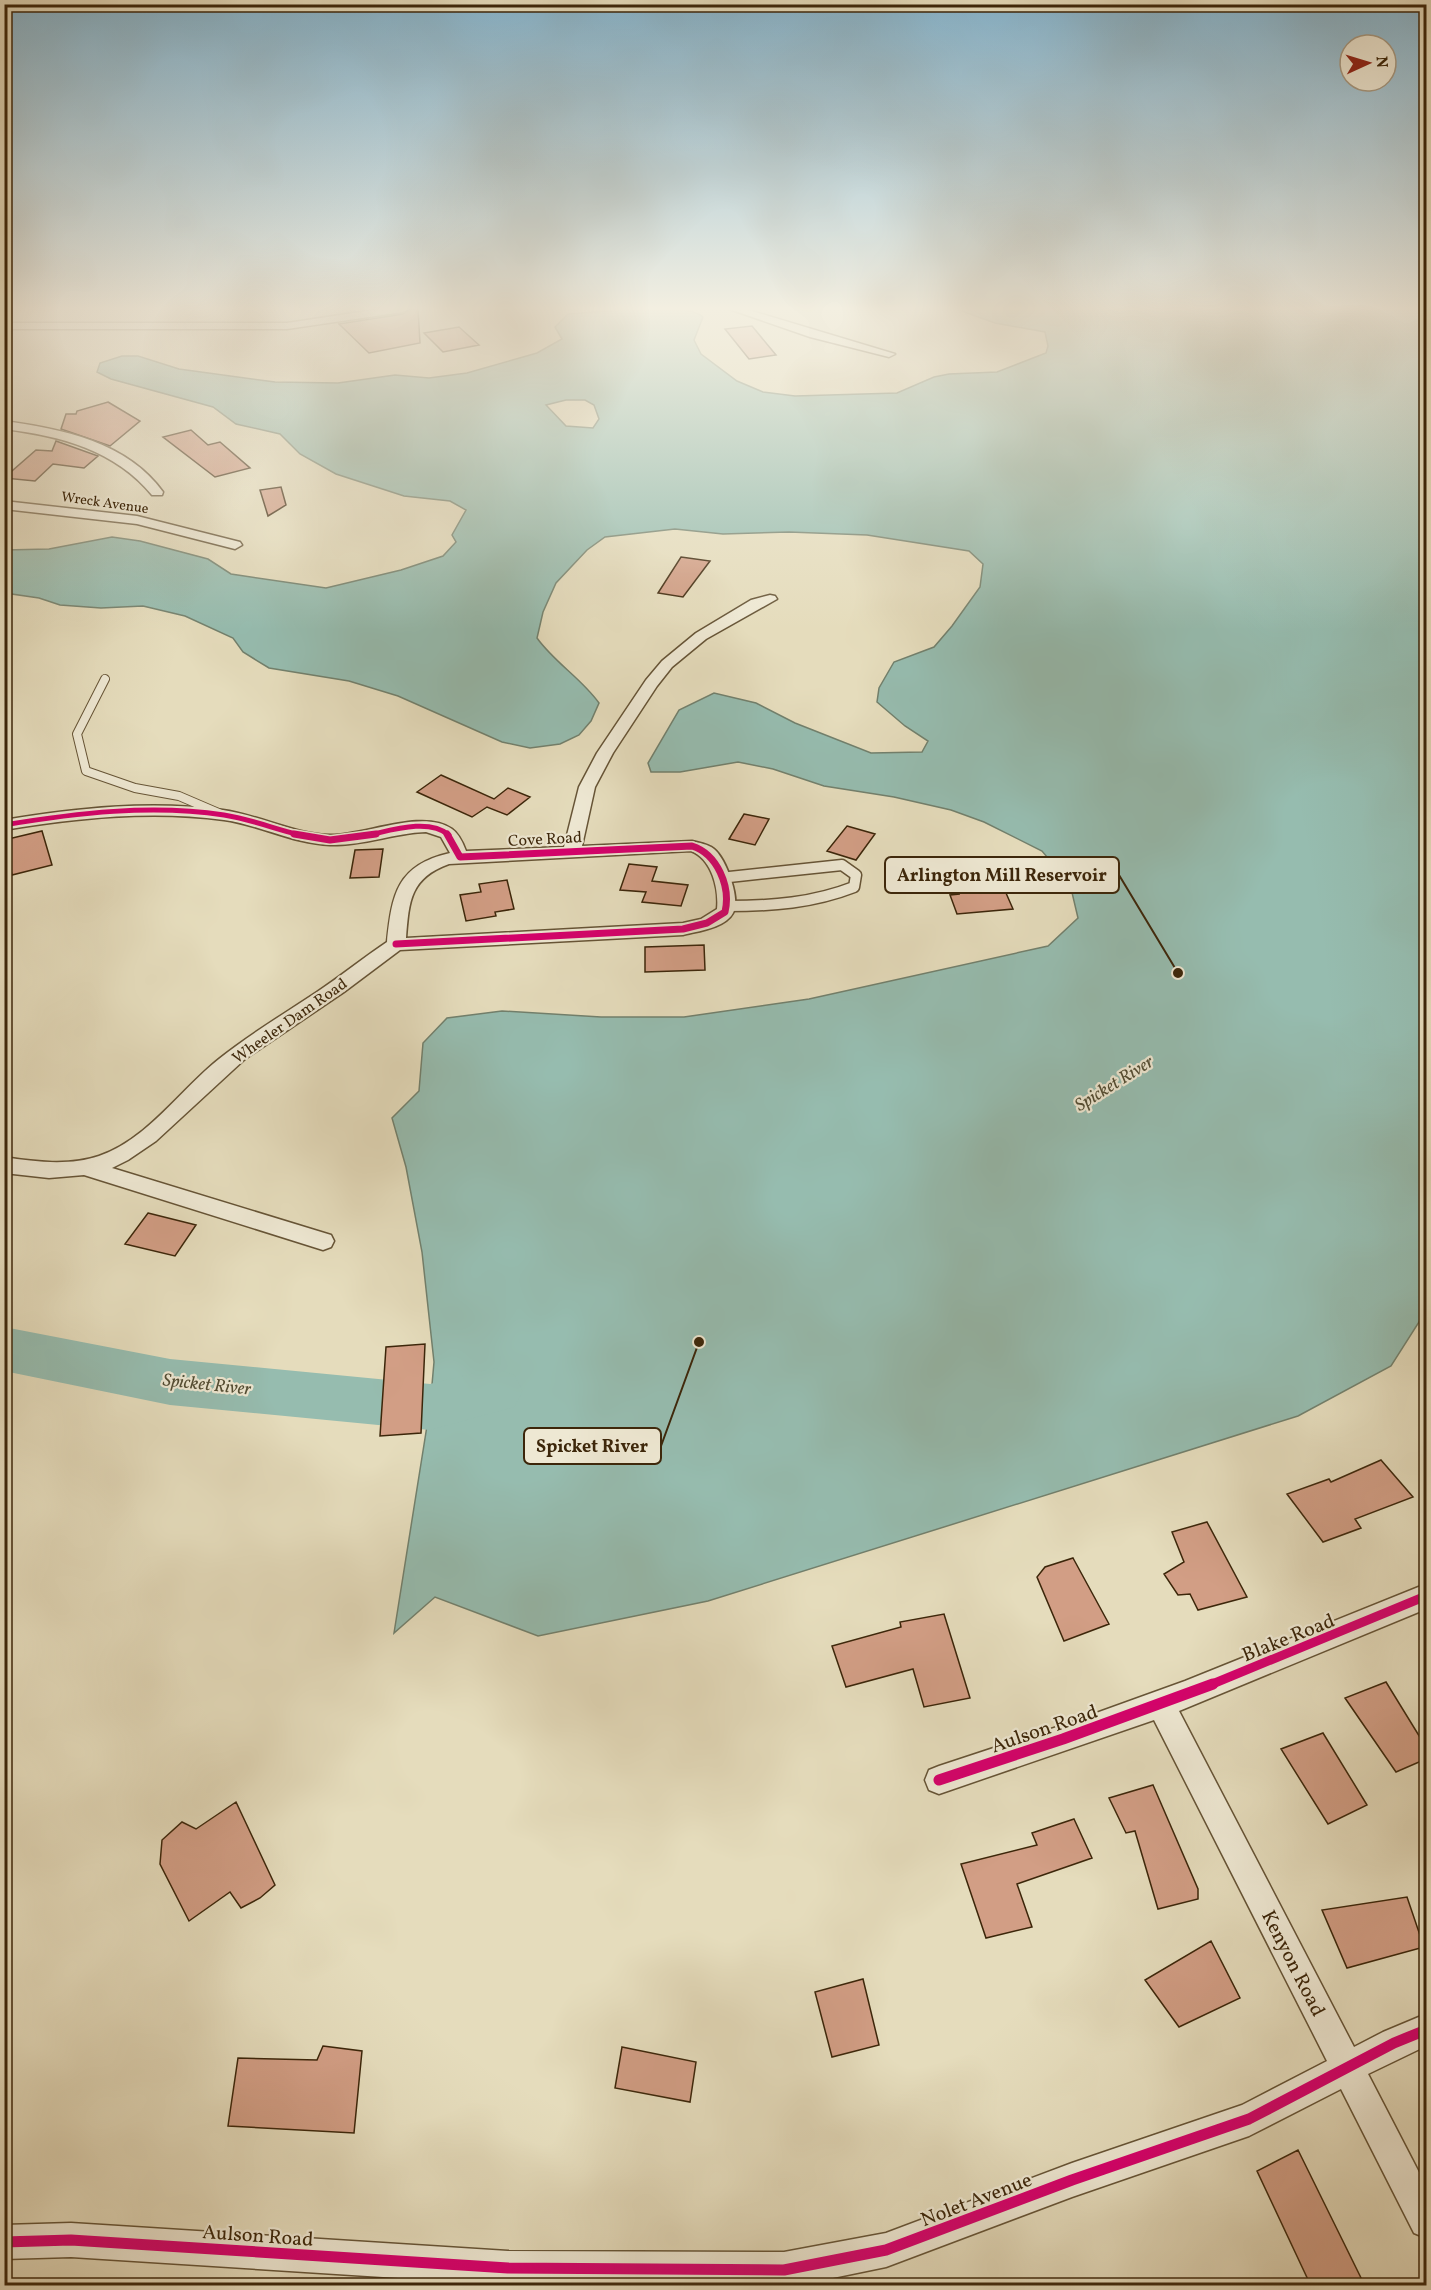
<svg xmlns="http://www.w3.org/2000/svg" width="1431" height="2290" font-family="Vollkorn,serif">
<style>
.water{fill:#96bcaf;stroke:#72806d;stroke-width:1.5;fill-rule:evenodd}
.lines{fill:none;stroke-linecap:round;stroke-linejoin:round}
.river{fill:#96bcaf;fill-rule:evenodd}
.building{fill:#d29e85;stroke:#3c260a;stroke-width:1.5}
.service-far1-casing{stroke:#665436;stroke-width:10}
.service-casing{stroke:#665436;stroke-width:13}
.minor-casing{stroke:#665436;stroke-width:3}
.service-far1{stroke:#eee8d3;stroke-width:8}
.service{stroke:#eee8d3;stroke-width:10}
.minor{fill:#eee8d3;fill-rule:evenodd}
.cycleway-far3-casing{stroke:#eee8d3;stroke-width:8}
.cycleway-far2-casing{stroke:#eee8d3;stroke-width:10}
.cycleway-far1-casing{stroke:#eee8d3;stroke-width:13}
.cycleway-casing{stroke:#eee8d3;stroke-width:15}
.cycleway-far3{stroke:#d6006c;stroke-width:5}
.cycleway-far2{stroke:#d6006c;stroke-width:7}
.cycleway-far1{stroke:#d6006c;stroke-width:9}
.cycleway{stroke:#d6006c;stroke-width:11}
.labels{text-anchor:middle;stroke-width:4.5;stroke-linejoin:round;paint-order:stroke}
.far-street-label{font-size:14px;fill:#3c260a;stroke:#eee8d3}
.street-label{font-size:16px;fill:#3c260a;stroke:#eee8d3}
.water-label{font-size:18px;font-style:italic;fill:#524c33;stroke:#eee8d3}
.near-street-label{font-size:20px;fill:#3c260a;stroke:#eee8d3}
.leader{fill:none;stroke:#3c260a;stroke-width:2}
.callout-dot{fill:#3c260a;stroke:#eee8d3;stroke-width:2}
.callout{fill:#eee8d3;stroke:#3c260a;stroke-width:2}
.callout-label{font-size:18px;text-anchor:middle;font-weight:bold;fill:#3c260a}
</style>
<rect width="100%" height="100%" fill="#e5dcbc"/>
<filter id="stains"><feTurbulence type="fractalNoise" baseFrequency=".00333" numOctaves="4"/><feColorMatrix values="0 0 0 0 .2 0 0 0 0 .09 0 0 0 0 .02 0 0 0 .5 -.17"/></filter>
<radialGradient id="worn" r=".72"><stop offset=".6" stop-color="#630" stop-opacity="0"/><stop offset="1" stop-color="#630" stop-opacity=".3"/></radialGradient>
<path class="water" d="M635,309C652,309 690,305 703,317L694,340L701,354L737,381L763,392L795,396L897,393L934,377L949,374L997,372L1046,353L1048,346L1045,332L995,323L956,309H1426V1311L1391,1366L1298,1416L708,1601L538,1636L435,1597L394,1633L430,1407L434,1362L422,1252L406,1167L392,1118L419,1091L423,1043L447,1018L502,1011L601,1017H684L809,999L1048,946L1078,918L1070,884L1042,851L984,822L951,810L894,797L824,786L773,769L738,762L680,772H651L648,763L679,710L714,693L756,703L795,723L871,753L922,752L928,741L905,726L877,702L879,688L894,662L934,647L952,626L980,587L983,564L969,551L867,535L789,532L723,534L675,529L605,537L587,550L556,583L543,612L537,638C555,663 581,678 599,703L591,721L579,735L560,744L530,748L502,742L398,696L349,681L269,668L243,652L233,638L185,616L143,606L101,608L60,605L39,598L5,593V550L49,549L112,537L140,541L208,559L231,574L326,588L401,570L443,556L456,542L452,535L466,510L450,501L404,496L336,474L300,454L280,434L236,424L213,407L111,379L97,372L100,363L122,356H138L179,369L275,382L338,383L395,375L429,378L467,373L537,353L562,339L555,327L568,314ZM566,400H585L594,405L599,419L593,428L566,426L546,405Z"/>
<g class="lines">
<path class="river" d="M4,1327L170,1359L430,1384L495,1368L514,1375L523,1391L514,1407L430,1430L170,1405L4,1371Z"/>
</g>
<path class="building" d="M410,309H418L420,343L369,353L339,324L403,314Z
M752,326L776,355L749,359L725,329Z
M459,327L479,345L443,352L424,333Z
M108,402L140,421L110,446L61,429L66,414H76L77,411Z
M191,430L208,445L220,442L250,468L215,477L163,437Z
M56,441L98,456L84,468L53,464L35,481L4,478L36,450L52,451Z
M281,487L286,505L268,516L260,490Z
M681,557L710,561L683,597L658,593Z
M441,775L494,799L508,788L530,797L507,815L487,807L472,817L417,792Z
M744,814L769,819L755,845L729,839Z
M847,826L875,834L856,860L827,851Z
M42,831L52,865L12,875L6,849L10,848L8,839Z
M383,849L379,877L350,878L355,850Z
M629,864L657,867L652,881L688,885L681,906L642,902L646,892L620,890Z
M977,870L981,878L999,877L1013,909L957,914L950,895L959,894L950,872Z
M507,880L514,909L495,912L496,916L466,921L460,895L481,892L479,884Z
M704,945L705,970L645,972V947Z
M148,1213L196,1225L175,1256L125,1244Z
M425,1344L421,1433L380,1436L386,1347Z
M1381,1460L1413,1497L1355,1519L1361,1528L1323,1542L1287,1494L1329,1479L1331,1482Z
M1207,1522L1247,1597L1198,1610L1190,1594L1178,1595L1164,1574L1184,1562L1172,1532Z
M1073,1558L1109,1624L1064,1641L1037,1577L1045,1567Z
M944,1614L970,1698L924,1707L913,1669L846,1687L832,1646L901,1627L900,1622Z
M1386,1682L1426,1747V1759L1396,1772L1345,1698Z
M1323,1733L1367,1805L1328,1824L1281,1749Z
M1153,1785L1198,1889V1899L1158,1909L1135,1831L1126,1833L1109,1798Z
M236,1802L275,1885L260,1898L241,1908L230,1892L189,1921L160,1864L162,1840L182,1822L196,1829Z
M1074,1819L1092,1858L1017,1884L1032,1927L986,1938L961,1864L1037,1845L1032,1833Z
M1407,1897L1424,1947L1347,1968L1322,1910Z
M1211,1941L1240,1998L1179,2027L1145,1980Z
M863,1979L879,2045L832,2057L815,1992Z
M323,2046L362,2051L354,2133L228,2126L238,2058L317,2060Z
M622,2047L696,2062L690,2102L615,2088Z
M1298,2150L1365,2286H1311L1257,2171Z"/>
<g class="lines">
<g class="service-far1-casing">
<path id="service-far1" d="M105,679L77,734L86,771L135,788L179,796L221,814"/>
</g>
<g class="service-casing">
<path id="service" d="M720,878L842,865L856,875L854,887C813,903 772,906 728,906"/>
</g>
<g class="minor-casing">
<path id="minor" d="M380,309H408L403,312L287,329H4V323H287Z
M729,309H745L895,354L889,357L810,337Z
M4,421C63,429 127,442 163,492L162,495H152C115,450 61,436 4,429Z
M4,501L137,516L240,542L242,545L235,549L137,524L4,509Z
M770,595L775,596L777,599L706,639L672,667L657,686L613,753L595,787L582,846L692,841C699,843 708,844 714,849C726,859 741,899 733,913C725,928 698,931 683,935L400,950L344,992L245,1059L156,1141L128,1160L112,1168L331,1235L334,1241L331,1247L323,1250L84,1175L49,1178L4,1173V1157C35,1162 70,1166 99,1156C148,1139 180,1090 219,1059C250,1034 284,1014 317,992C341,976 363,958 387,942C392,894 397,865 450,853L441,837L426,832C394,833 363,846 330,845C294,844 260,825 224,820C151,810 76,818 4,830V820C76,808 151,800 223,810C259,815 294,834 330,835C363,836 423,808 452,829C459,834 463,843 466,851L564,847L579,787L597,753L646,680L662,661L696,633L751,600ZM691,851C712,859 719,889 717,909L701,919L683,923L406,938C409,901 410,878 449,864Z
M1426,1584V1609L1179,1711L1354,2047L1383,2032L1426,2014V2046L1368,2074L1426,2186V2238L1414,2233L1341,2089L1249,2136L1072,2197L886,2267L794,2286L508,2285L71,2257L4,2259V2225L71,2223L508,2251L784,2252L886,2233L1072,2163L1242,2105L1327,2061L1154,1720L939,1794L929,1790L925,1780L929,1770L939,1766L1063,1725L1185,1681Z"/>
</g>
<use href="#service-far1" class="service-far1"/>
<use href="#service" class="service"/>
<use href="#minor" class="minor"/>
<g class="cycleway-far3-casing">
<path id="cycleway-far3" d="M4,825C76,813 151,804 224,815C250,819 275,829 300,835
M369,835C392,830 429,818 449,835"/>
</g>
<g class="cycleway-far2-casing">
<path id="cycleway-far2" d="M294,834L330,840L376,834
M396,944L683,929L707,923L725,912C731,886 717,854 692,846L460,857L447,834"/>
</g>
<g class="cycleway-far1-casing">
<path id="cycleway-far1" d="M1210,1685L1426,1596"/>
</g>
<g class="cycleway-casing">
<path id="cycleway" d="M939,1780L1063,1739L1213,1684
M4,2242L71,2240L508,2268L784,2270L886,2250L1072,2180L1249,2119L1394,2043L1426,2030"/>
</g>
<use href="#cycleway-far3" class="cycleway-far3"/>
<use href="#cycleway-far2" class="cycleway-far2"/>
<use href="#cycleway-far1" class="cycleway-far1"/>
<use href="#cycleway" class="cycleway"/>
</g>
<linearGradient id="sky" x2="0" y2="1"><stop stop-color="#87b7d1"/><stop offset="0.49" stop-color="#f3efe1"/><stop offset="1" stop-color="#f3efe1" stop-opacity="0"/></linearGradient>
<rect width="1431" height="630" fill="url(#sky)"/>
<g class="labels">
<g class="far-street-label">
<text transform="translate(105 502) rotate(8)" y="5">Wreck Avenue</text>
</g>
<g class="street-label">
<text transform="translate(545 838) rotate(-3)" y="6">Cove Road</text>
<text transform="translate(289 1020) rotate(-35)" y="6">Wheeler Dam Road</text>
</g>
<g class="water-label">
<text transform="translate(1114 1083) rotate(-32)" y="6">Spicket River</text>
<text transform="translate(207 1384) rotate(6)" y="6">Spicket River</text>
</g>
<g class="near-street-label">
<text transform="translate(1288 1637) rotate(-22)" y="7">Blake Road</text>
<text transform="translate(1044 1728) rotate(-19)" y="7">Aulson Road</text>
<text transform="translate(1294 1963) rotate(63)" y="7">Kenyon Road</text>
<text transform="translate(976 2199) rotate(-21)" y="7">Nolet Avenue</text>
<text transform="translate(258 2235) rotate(4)" y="7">Aulson Road</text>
</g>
</g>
<path class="leader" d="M1178 973L1119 875M699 1342L661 1446"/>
<g class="callout-dot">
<circle cx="1178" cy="973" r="6"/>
<circle cx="699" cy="1342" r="6"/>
</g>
<g class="callout">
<rect x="885" y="857" width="234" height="36" rx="6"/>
<rect x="524" y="1428" width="137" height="36" rx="6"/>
</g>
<g class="callout-label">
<text x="1002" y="881">Arlington Mill Reservoir</text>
<text x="592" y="1452">Spicket River</text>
</g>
<rect width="1431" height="2290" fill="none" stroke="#e5dcbc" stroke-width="24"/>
<rect x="6" y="6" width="1419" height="2278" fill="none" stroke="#3c260a" stroke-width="3"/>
<rect x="12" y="12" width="1407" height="2266" fill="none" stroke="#3c260a" stroke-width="1.5"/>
<g transform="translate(1368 63) rotate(86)"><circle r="28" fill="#eee8d3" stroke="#a79a83" stroke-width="1.5"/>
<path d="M0-4.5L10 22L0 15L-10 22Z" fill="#8f2418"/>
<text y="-9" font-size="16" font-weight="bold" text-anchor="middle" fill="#3c260a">N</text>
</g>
<rect width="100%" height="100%" filter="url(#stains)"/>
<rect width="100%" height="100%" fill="url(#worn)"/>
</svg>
